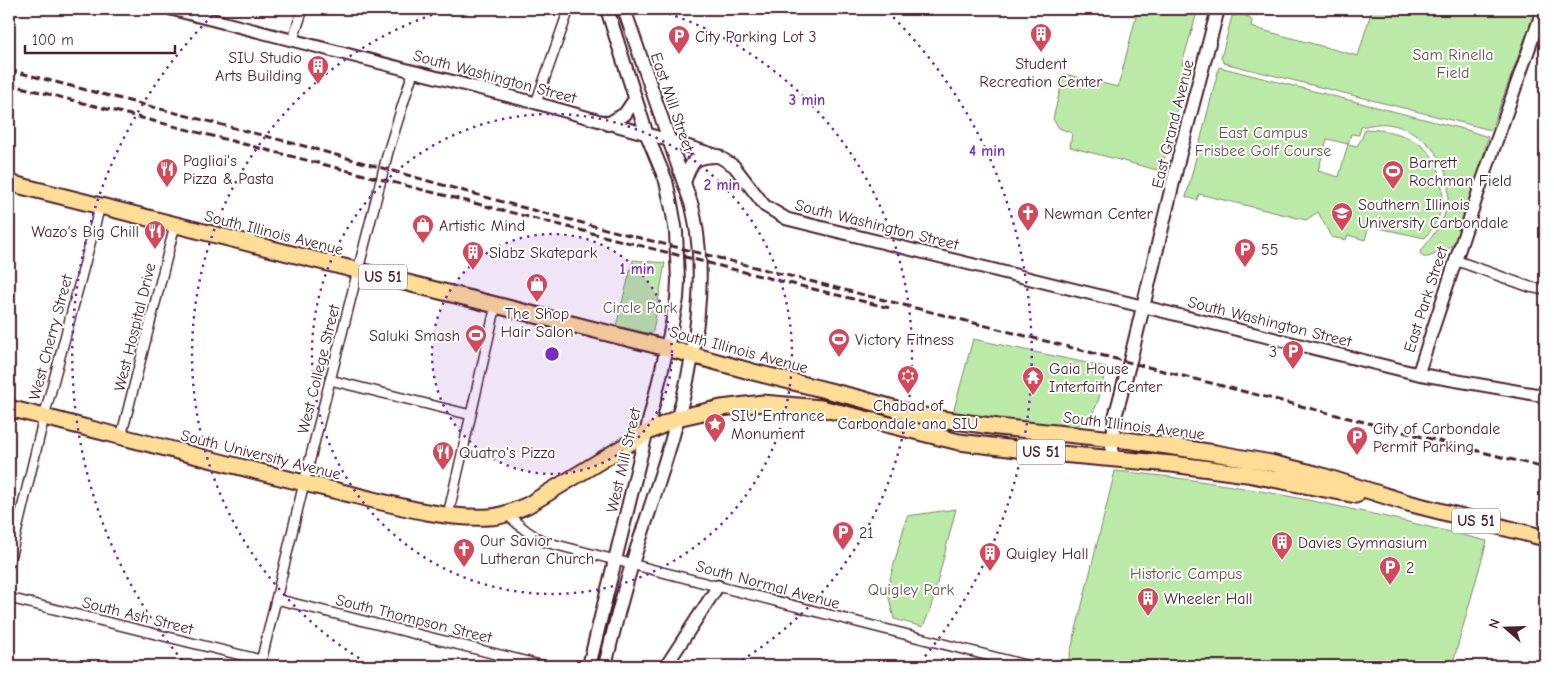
<svg xmlns="http://www.w3.org/2000/svg" width="1554" height="675" font-family="'Comic Neue',sans-serif">
<style>
.green{fill:#bbeaa8;stroke:#82846a;fill-rule:evenodd}
.lines{fill:none;stroke-linecap:round;stroke-linejoin:round}
.minor-casing{stroke:#4a1f2b;stroke-width:12}
.tertiary-casing{stroke:#4a1f2b;stroke-width:15}
.secondary-casing{stroke:#4a1f2b;stroke-width:16}
.trunk-casing{stroke:#4a1f2b;stroke-width:19}
.minor{stroke:#fff;stroke-width:9}
.tertiary{stroke:#fff;stroke-width:11}
.secondary{stroke:#fff;stroke-width:12}
.trunk{stroke:#ffdd96;stroke-width:15}
.rail{stroke:#4a1f2b;stroke-width:3;stroke-dasharray:8 4;stroke-linecap:butt}
.ring{fill:none;stroke:#7b2cbf;stroke-width:2.5;stroke-dasharray:2.5 5}
.labels{text-anchor:middle;stroke-width:4;stroke-linejoin:round;paint-order:stroke}
.shield{fill:#fff;stroke:#80626b;stroke-width:1}
.shield-label{font-size:15px;font-weight:bold;fill:#4a1f2b}
.poi-label{font-size:16px;fill:#4a1f2b;stroke:#fff;text-anchor:start}
.park-label{font-size:16px;fill:#66524a;stroke:#fff}
.street-label{font-size:16px;fill:#4a1f2b;stroke:#fff}
.centre{fill:#7b2cbf;stroke:#fff;stroke-width:2.5}
.ring-label{font-size:15px;text-anchor:middle;font-weight:bold;fill:#7b2cbf;stroke:#fff;stroke-width:4;stroke-linejoin:round;paint-order:stroke}
</style>
<rect width="100%" height="100%" fill="#fff"/>
<filter id="ink" filterUnits="userSpaceOnUse"><feTurbulence type="fractalNoise" baseFrequency=".02" numOctaves="2"/><feDisplacementMap in="SourceGraphic" scale="10" xChannelSelector="R" yChannelSelector="G"/><feConvolveMatrix kernelMatrix="1 2 1 2 8 2 1 2 1" color-interpolation-filters="sRGB"/></filter>
<g filter="url(#ink)">
<path class="green" d="M1138,9H1198L1182,64L1185,65L1184,69H1187L1161,171L1070,147L1072,133L1059,128L1053,119L1064,74L1118,87Z
M1372,9H1536L1491,130L1224,63L1221,58L1232,16L1240,14L1249,17L1252,21L1251,27L1358,56Z
M1219,67L1467,130L1488,137L1480,170L1457,241L1447,250L1428,257H1423L1420,253C1429,239 1442,227 1446,210C1457,170 1429,130 1388,124C1379,123 1370,125 1361,127L1359,135L1351,134L1348,144L1357,146L1362,138L1365,129C1403,130 1440,144 1442,188C1443,199 1442,213 1436,222C1433,228 1429,233 1425,238L1369,226L1365,240L1348,235L1346,240L1331,237L1318,212L1306,220L1199,194L1197,200L1186,197ZM1327,139L1348,144L1339,177L1318,171Z
M633,260L665,263L653,331L651,334L616,326Z
M973,339L1106,367C1101,387 1099,422 1074,426L1016,423L953,413Z
M1115,471C1240,482 1365,511 1487,541L1452,666H1067Z
M956,509L930,611L923,627L894,619L887,590L907,516Z"/>
<g class="lines">
<g class="minor-casing">
<path id="minor" d="M293,39L303,9
M536,103L569,9
M1455,260L1530,287L1545,290
M330,380L471,415
M121,437L175,225
M507,514C519,526 530,535 545,542L1029,666
M448,515L496,305
M9,563L44,417L100,206
M9,598L261,660
M276,599L544,666
M260,666L304,483L388,152L413,72"/>
</g>
<g class="tertiary-casing">
<path id="tertiary" d="M171,9L536,103L668,140L718,156L734,166L765,206L787,219L1418,374L1545,396
M1418,374L1478,193L1543,9
M666,666L718,586"/>
</g>
<g class="secondary-casing">
<path id="secondary" d="M608,124L625,114L635,99
M684,183C691,161 694,156 718,156
M1111,459L1115,417L1130,361L1180,153L1218,9
M589,666L667,348L677,299L678,281L676,232L672,209L666,181L647,135L607,9
M605,666C613,632 622,597 632,564C667,453 720,323 692,206L624,9"/>
</g>
<g class="trunk-casing">
<path id="trunk" d="M9,183L667,348L753,372L858,398L914,414L941,419L998,427L1133,441L1215,453L1271,463L1316,474L1408,503L1545,538
M9,408C115,435 222,463 329,489C378,500 438,520 489,517C503,517 516,510 528,505L646,433L677,418L721,408L763,403L821,408L959,442L1049,453L1172,464L1247,474L1356,495"/>
</g>
<use href="#minor" class="minor"/>
<use href="#tertiary" class="tertiary"/>
<use href="#secondary" class="secondary"/>
<use href="#trunk" class="trunk"/>
<path class="rail" d="M9,70L304,146L521,207L648,240L1545,468
M9,84L732,269L890,308"/>
</g>
</g>
<circle cx="552" cy="354" r="120" fill="#7b2cbf" fill-opacity=".12"/>
<g class="ring">
<circle cx="552" cy="354" r="120"/>
<circle cx="552" cy="354" r="240"/>
<path d="M372 666A360 360 0 0 1 450 9M654 9A360 360 0 0 1 732 666"/>
<path d="M187 666A480 480 0 0 1 216 12M888 12A480 480 0 0 1 917 666"/>
</g>
<defs>
<g id="building-pin" transform="scale(1.125)"><path d="M0 17L-7.5 6A9.5 9.5 0 1 1 7.5 6Z" fill="#d1495b" stroke="#fff"/><path d="M-4-6H4V6H1V3H-1V6H-4ZM-2.5-4.3h1.7v1.8h-1.7ZM.8-4.3h1.7v1.8H.8ZM-2.5-1h1.7V.8h-1.7ZM.8-1h1.7V.8H.8Z" fill="#fff"/></g>
<g id="parking-pin" transform="scale(1.125)"><path d="M0 17L-7.5 6A9.5 9.5 0 1 1 7.5 6Z" fill="#d1495b" stroke="#fff"/><path d="M-3.5-5.5H1a3.5 3.5 0 0 1 0 7H-1V5.5H-3.5ZM-1-3.4V-.6H.8a1.4 1.4 0 0 0 0-2.8Z" fill="#fff"/></g>
<g id="restaurant-pin" transform="scale(1.125)"><path d="M0 17L-7.5 6A9.5 9.5 0 1 1 7.5 6Z" fill="#d1495b" stroke="#fff"/><path d="M-5-6h1v4h1v-4h1v4h1v-4h1v5L-1.5 .5V6h-2V.5L-5-1ZM5-6V6H3V1.5H1.5Q1.5-4 5-6Z" fill="#fff"/></g>
<g id="stadium-pin" transform="scale(1.125)"><path d="M0 17L-7.5 6A9.5 9.5 0 1 1 7.5 6Z" fill="#d1495b" stroke="#fff"/><path d="M0-5a6.5 5 0 1 0 0 10a6.5 5 0 1 0 0-10ZM-3.5-1.8h7v3.6h-7Z" fill="#fff"/></g>
<g id="church-pin" transform="scale(1.125)"><path d="M0 17L-7.5 6A9.5 9.5 0 1 1 7.5 6Z" fill="#d1495b" stroke="#fff"/><path d="M-1.2-6h2.4v3.5h3.3v2.4h-3.3V6h-2.4V-.1h-3.3v-2.4h3.3Z" fill="#fff"/></g>
<g id="university-pin" transform="scale(1.125)"><path d="M0 17L-7.5 6A9.5 9.5 0 1 1 7.5 6Z" fill="#d1495b" stroke="#fff"/><path d="M0-5L7-2L0 1L-7-2ZM-4 1L0 2.5L4 1V4Q0 6-4 4Z" fill="#fff"/></g>
<g id="shop-pin" transform="scale(1.125)"><path d="M0 17L-7.5 6A9.5 9.5 0 1 1 7.5 6Z" fill="#d1495b" stroke="#fff"/><path d="M-5-2.5h2.3a2.7 3.5 0 0 1 5.4 0H5L5.5 6h-11ZM-1.5-2.5h3a1.5 2.3 0 0 0-3 0Z" fill="#fff"/></g>
<g id="synagogue-pin" transform="scale(1.125)"><path d="M0 17L-7.5 6A9.5 9.5 0 1 1 7.5 6Z" fill="#d1495b" stroke="#fff"/><path d="M0-6.5L5.6 3.2H-5.6ZM0 6.5L5.6-3.2H-5.6Z" fill="#fff"/></g>
<g id="temple-pin" transform="scale(1.125)"><path d="M0 17L-7.5 6A9.5 9.5 0 1 1 7.5 6Z" fill="#d1495b" stroke="#fff"/><path d="M0-6L5-2H3V0L6.5 2.5H4V6H1.5V3h-3V6H-4V2.5H-6.5L-3 0V-2H-5Z" fill="#fff"/></g>
<g id="sight-pin" transform="scale(1.125)"><path d="M0 17L-7.5 6A9.5 9.5 0 1 1 7.5 6Z" fill="#d1495b" stroke="#fff"/><path d="M0-6L1.8-2.2L6-1.7L2.9 1.2L3.7 5.4L0 3.3L-3.7 5.4L-2.9 1.2L-6-1.7L-1.8-2.2Z" fill="#fff"/></g>
</defs>
<g fill-rule="evenodd">
<use href="#building-pin" x="1041" y="34"/>
<use href="#parking-pin" x="679" y="36"/>
<use href="#building-pin" x="318" y="66"/>
<use href="#restaurant-pin" x="167" y="169"/>
<use href="#stadium-pin" x="1393" y="171"/>
<use href="#church-pin" x="1028" y="213"/>
<use href="#university-pin" x="1342" y="213"/>
<use href="#shop-pin" x="423" y="225"/>
<use href="#restaurant-pin" x="155" y="231"/>
<use href="#parking-pin" x="1245" y="249"/>
<use href="#building-pin" x="473" y="252"/>
<use href="#shop-pin" x="537" y="284"/>
<use href="#stadium-pin" x="476" y="335"/>
<use href="#stadium-pin" x="839" y="339"/>
<use href="#parking-pin" x="1293" y="351"/>
<use href="#synagogue-pin" x="908" y="376"/>
<use href="#temple-pin" x="1033" y="377"/>
<use href="#sight-pin" x="715" y="424"/>
<use href="#parking-pin" x="1357" y="437"/>
<use href="#restaurant-pin" x="443" y="452"/>
<use href="#parking-pin" x="843" y="532"/>
<use href="#building-pin" x="1282" y="542"/>
<use href="#church-pin" x="464" y="549"/>
<use href="#building-pin" x="990" y="553"/>
<use href="#parking-pin" x="1390" y="567"/>
<use href="#building-pin" x="1148" y="598"/>
</g>
<g class="labels">
<g class="shield">
<rect x="359" y="264.5" width="48" height="25" rx="4"/>
<rect x="1017" y="439.5" width="48" height="25" rx="4"/>
<rect x="1452" y="508.5" width="48" height="25" rx="4"/>
</g>
<g class="shield-label">
<text x="383" y="282">US 51</text>
<text x="1041" y="457">US 51</text>
<text x="1476" y="526">US 51</text>
</g>
<g class="poi-label">
<text x="695" y="42">City Parking Lot 3</text>
<text x="302" y="63" text-anchor="end">SIU Studio<tspan x="302" dy="18">Arts Building</tspan></text>
<text x="1041" y="69" text-anchor="middle">Student<tspan x="1041" dy="18">Recreation Center</tspan></text>
<text x="183" y="166">Pagliai's<tspan x="183" dy="18">Pizza &amp; Pasta</tspan></text>
<text x="1409" y="168">Barrett<tspan x="1409" dy="18">Rochman Field</tspan></text>
<text x="1358" y="210">Southern Illinois<tspan x="1358" dy="18">University Carbondale</tspan></text>
<text x="1044" y="219">Newman Center</text>
<text x="439" y="231">Artistic Mind</text>
<text x="139" y="237" text-anchor="end">Wazo's Big Chill</text>
<text x="1261" y="255">55</text>
<text x="489" y="258">Slabz Skatepark</text>
<text x="537" y="319" text-anchor="middle">The Shop<tspan x="537" dy="18">Hair Salon</tspan></text>
<text x="460" y="341" text-anchor="end">Saluki Smash</text>
<text x="855" y="345">Victory Fitness</text>
<text x="1277" y="357" text-anchor="end">3</text>
<text x="1049" y="374">Gaia House<tspan x="1049" dy="18">Interfaith Center</tspan></text>
<text x="908" y="411" text-anchor="middle">Chabad of<tspan x="908" dy="18">Carbondale ana SIU</tspan></text>
<text x="731" y="421">SIU Entrance<tspan x="731" dy="18">Monument</tspan></text>
<text x="1373" y="434">City of Carbondale<tspan x="1373" dy="18">Permit Parking</tspan></text>
<text x="459" y="458">Quatro's Pizza</text>
<text x="859" y="538">21</text>
<text x="480" y="546">Our Savior<tspan x="480" dy="18">Lutheran Church</tspan></text>
<text x="1298" y="548">Davies Gymnasium</text>
<text x="1006" y="559">Quigley Hall</text>
<text x="1406" y="573">2</text>
<text x="1164" y="604">Wheeler Hall</text>
</g>
<g class="park-label">
<text x="1453" y="60">Sam Rinella<tspan x="1453" dy="18">Field</tspan></text>
<text x="1263" y="138">East Campus<tspan x="1263" dy="18">Frisbee Golf Course</tspan></text>
<text x="640" y="313">Circle Park</text>
<text x="1186" y="579">Historic Campus</text>
<text x="911" y="595">Quigley Park</text>
</g>
<g class="street-label">
<text transform="translate(495 76) rotate(15)" y="6">South Washington Street</text>
<text transform="translate(673 102) rotate(71)" y="6">East Mill Street</text>
<text transform="translate(1172 124) rotate(-76)" y="6">East Grand Avenue</text>
<text transform="translate(877 224) rotate(14)" y="6">South Washington Street</text>
<text transform="translate(274 232) rotate(14)" y="6">South Illinois Avenue</text>
<text transform="translate(1425 299) rotate(-72)" y="6">East Park Street</text>
<text transform="translate(1270 321) rotate(14)" y="6">South Washington Street</text>
<text transform="translate(134 327) rotate(-76)" y="6">West Hospital Drive</text>
<text transform="translate(50 337) rotate(-75)" y="6">West Cherry Street</text>
<text transform="translate(739 349) rotate(15)" y="6">South Illinois Avenue</text>
<text transform="translate(318 369) rotate(-76)" y="6">West College Street</text>
<text transform="translate(1134 425) rotate(7)" y="6">South Illinois Avenue</text>
<text transform="translate(261 454) rotate(14)" y="6">South University Avenue</text>
<text transform="translate(623 460) rotate(-77)" y="6">West Mill Street</text>
<text transform="translate(768 584) rotate(15)" y="6">South Normal Avenue</text>
<text transform="translate(138 615) rotate(14)" y="6">South Ash Street</text>
<text transform="translate(414 618) rotate(14)" y="6">South Thompson Street</text>
</g>
</g>
<circle cx="552" cy="354" r="8" class="centre"/>
<g class="ring-label">
<text x="807" y="105">3 min</text>
<text x="987" y="156">4 min</text>
<text x="722" y="190">2 min</text>
<text x="637" y="274">1 min</text>
</g>
<rect width="1554" height="675" fill="none" stroke="#fff" stroke-width="30"/>
<rect x="15" y="15" width="1524" height="645" fill="none" stroke="#4a1f2b" stroke-width="2" filter="url(#ink)"/>
<g transform="translate(1506 628) rotate(290)" stroke="#ffffff" stroke-width="4" paint-order="stroke">
<path d="M0-4L9 19L0 12L-9 19Z" fill="#4a1f2b"/>
<text y="-8" font-size="14" font-weight="bold" text-anchor="middle" fill="#4a1f2b">N</text>
</g>
<path d="M25 45v8h150v-8" fill="none" stroke="#4a1f2b" stroke-width="2.5"/>
<text x="32" y="45" font-size="15" fill="#4a1f2b" stroke="#ffffff" stroke-width="4" paint-order="stroke">100 m</text>
</svg>
